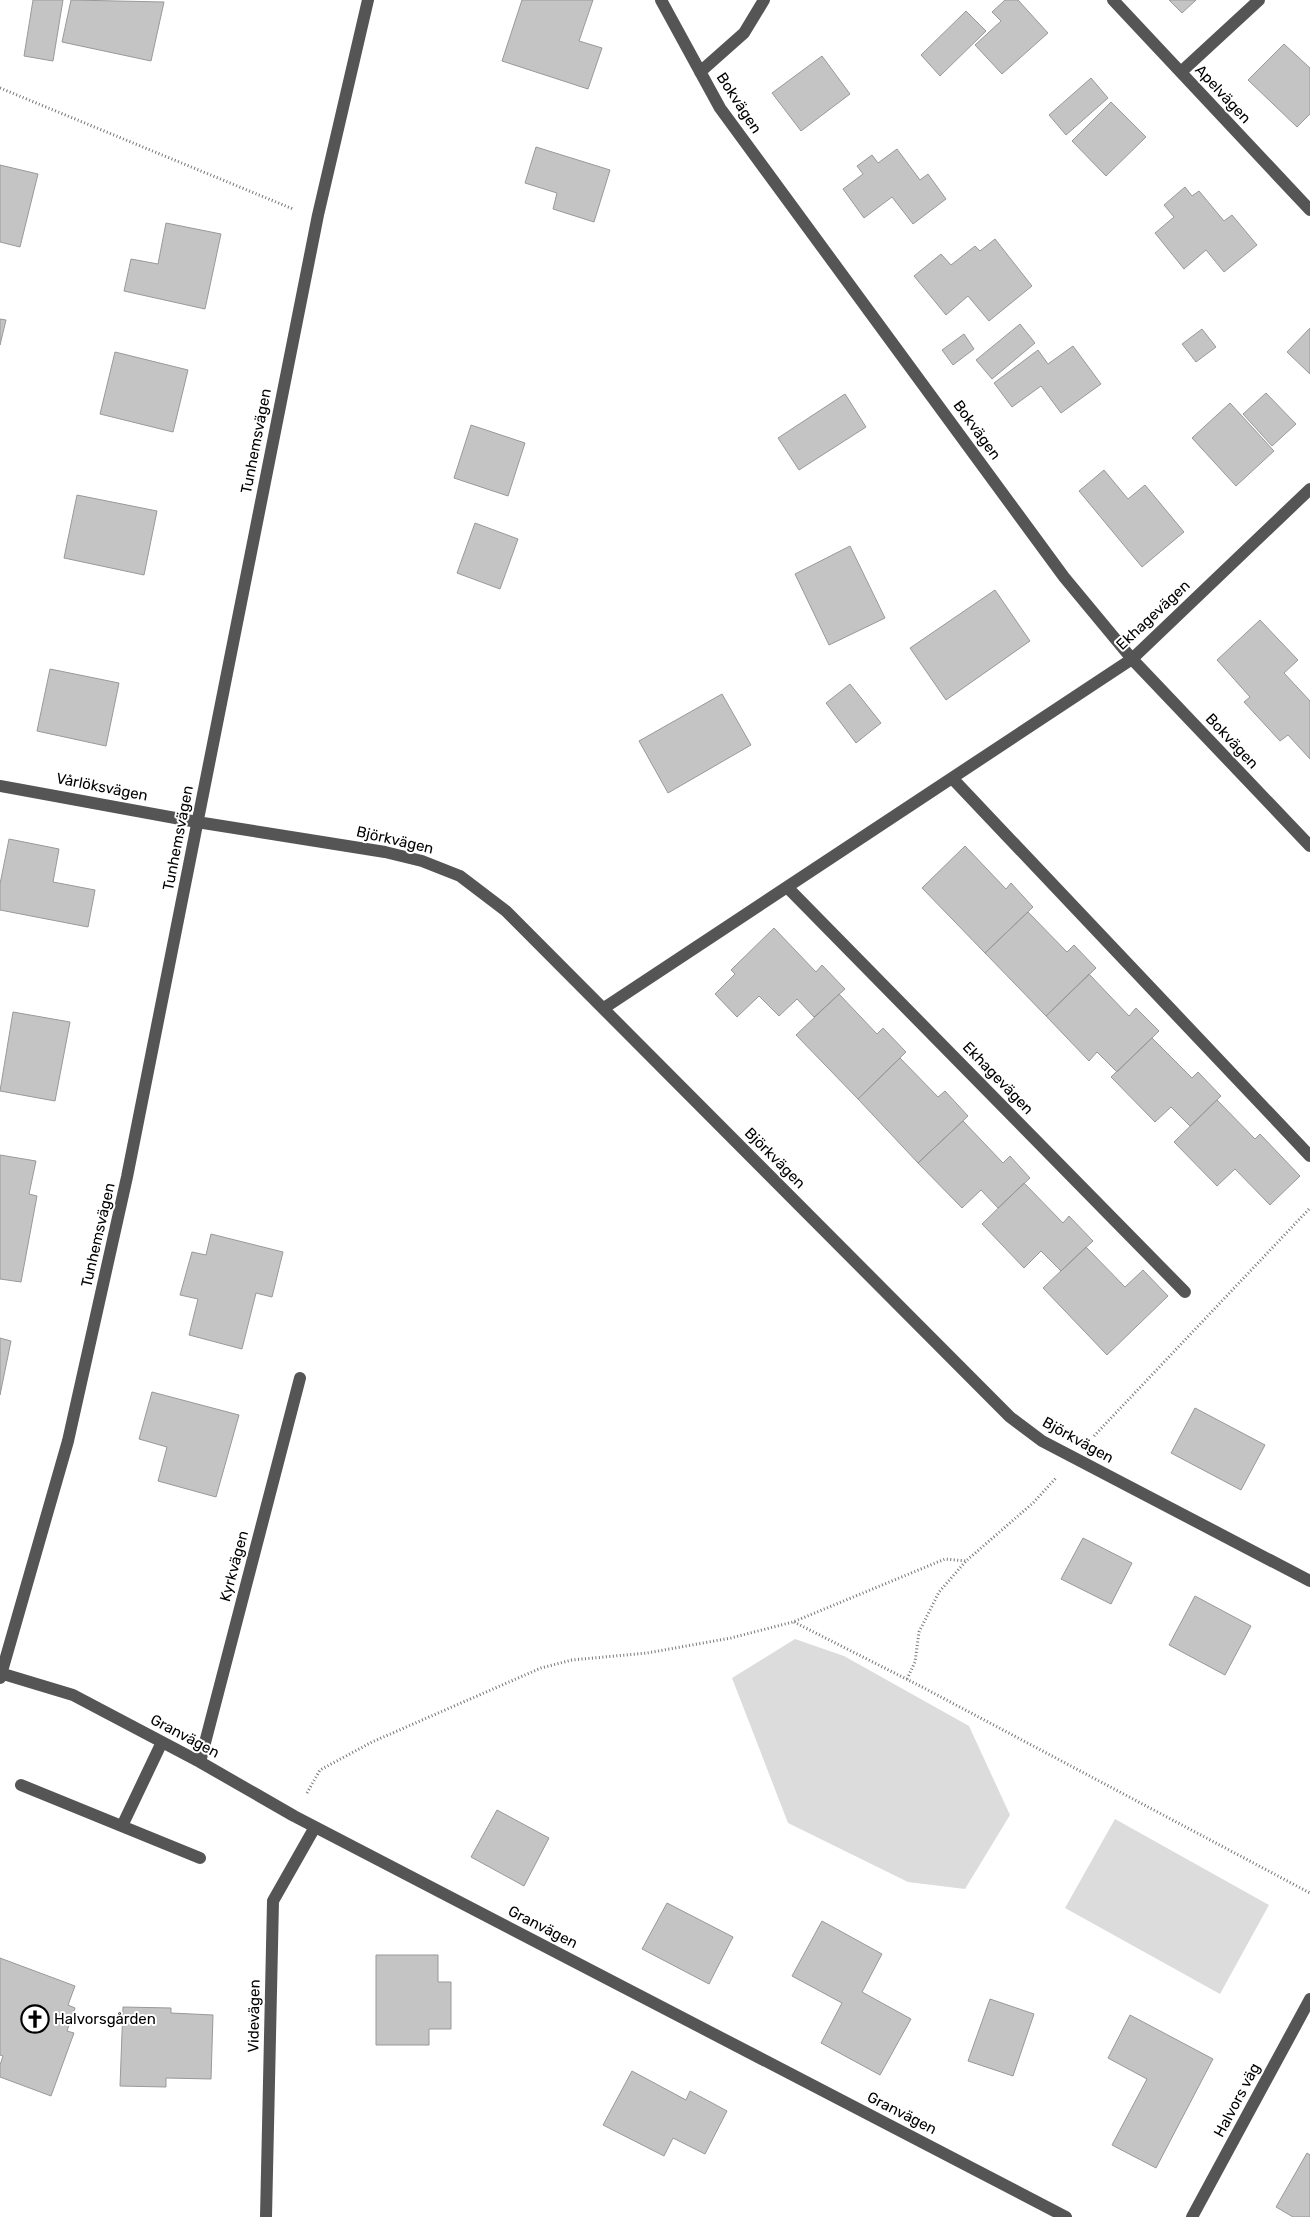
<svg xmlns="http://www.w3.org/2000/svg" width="1310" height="2217" font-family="Rubik,sans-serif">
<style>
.green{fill:#dcdcdc}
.building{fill:#c4c4c4;stroke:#999}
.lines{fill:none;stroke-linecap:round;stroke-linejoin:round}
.path{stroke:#777;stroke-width:3;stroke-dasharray:1 2.5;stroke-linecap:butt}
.minor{stroke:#555;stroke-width:12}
.labels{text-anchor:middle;stroke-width:4;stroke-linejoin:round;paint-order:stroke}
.street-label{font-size:15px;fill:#000;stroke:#fff}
.poi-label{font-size:15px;fill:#000;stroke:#fff;text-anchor:start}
</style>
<rect width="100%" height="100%" fill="#fff"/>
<path class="green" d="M795,1639L844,1656L969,1726L1010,1815L965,1889L908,1882L788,1823L732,1678Z
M1115,1819L1269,1905L1220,1994L1065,1908Z"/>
<path class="building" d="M33,0H63L53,61L24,56Z
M71,0L164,2L151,61L62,42Z
M522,0H593L579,41L602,48L588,89L502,61Z
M1005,0H1018L1048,33L1002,74L975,45L1001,21L992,12Z
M1169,0H1196L1182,13Z
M966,11L986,31L940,76L921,55Z
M1284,44L1310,68V114L1297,127L1248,80Z
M822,56L850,94L801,131L772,93Z
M1091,78L1108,98L1066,135L1049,115Z
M1111,102L1146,137L1106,176L1072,141Z
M536,147L610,170L594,222L553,209L557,193L525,183Z
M897,149L920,180L928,174L946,199L913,224L892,197L864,218L843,189L863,174L857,166L872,155L878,163Z
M0,165L38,174L20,247L0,242Z
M1185,187L1192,196L1199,191L1224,221L1232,215L1257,245L1224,272L1206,250L1184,269L1155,233L1174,217L1164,205Z
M166,223L221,234L205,309L124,291L131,259L158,264Z
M995,239L1032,286L989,321L968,296L946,315L914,276L941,254L951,265L975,246L980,251Z
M0,319L6,320L0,345Z
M1020,324L1035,343L992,379L976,360Z
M1310,328V374L1287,352Z
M1202,329L1216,347L1196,362L1182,344Z
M964,334L974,349L953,365L942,350Z
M1073,346L1101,384L1061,413L1041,386L1012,407L994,383L1038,350L1048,364Z
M115,352L188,370L173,432L100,414Z
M1266,393L1296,424L1272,446L1243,414Z
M845,394L866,427L799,470L778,438Z
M1230,403L1274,451L1236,486L1192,438Z
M471,425L525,443L508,496L454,478Z
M1104,470L1128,499L1145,485L1184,532L1142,567L1079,491Z
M77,495L157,511L144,575L64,558Z
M475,523L518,539L500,589L457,573Z
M850,546L885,618L829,645L795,574Z
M995,590L1030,641L946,700L910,648Z
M1260,620L1298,660L1284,673L1310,701V759L1288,735L1280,741L1244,702L1250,697L1217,660Z
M50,669L119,683L106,746L37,731Z
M850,684L881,723L856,743L826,703Z
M722,694L751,745L668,793L639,741Z
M9,839L59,849L53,882L95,890L88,927L0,910V884Z
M965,846L1006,889L1011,883L1033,907L985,953L922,888Z
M1028,912L1067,952L1074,945L1096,968L1046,1016L985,953Z
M774,928L816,972L822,965L845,989L814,1017L797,999L779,1016L759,996L737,1017L715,994L735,974L731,970Z
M1089,974L1129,1016L1136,1008L1159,1031L1117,1072L1097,1052L1089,1061L1046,1016Z
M839,994L877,1034L883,1028L906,1052L858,1099L796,1035Z
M13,1012L70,1022L55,1101L0,1091Z
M1152,1038L1192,1078L1198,1072L1221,1096L1190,1126L1171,1107L1155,1122L1111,1077Z
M900,1058L938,1097L945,1091L968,1116L918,1163L858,1099Z
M1217,1100L1255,1139L1260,1134L1300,1176L1270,1205L1235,1169L1217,1186L1174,1142Z
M963,1121L1003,1163L1010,1156L1030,1178L998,1208L981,1190L962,1208L918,1163Z
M0,1155L36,1161L29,1194L37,1196L21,1282L0,1279Z
M1024,1183L1063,1223L1069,1216L1093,1241L1061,1271L1041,1251L1024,1268L982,1224Z
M211,1234L283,1252L272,1297L256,1293L242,1349L189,1335L198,1299L180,1295L192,1252L206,1255Z
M1086,1247L1125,1287L1143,1270L1168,1296L1107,1355L1043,1288Z
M0,1338L11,1341L0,1395Z
M152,1392L239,1415L216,1497L158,1481L167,1447L139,1439Z
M1195,1408L1265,1445L1241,1490L1171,1453Z
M1083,1538L1132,1563L1111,1604L1061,1579Z
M1195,1596L1251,1626L1225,1675L1169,1645Z
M497,1810L549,1838L524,1886L471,1857Z
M667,1903L733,1937L709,1984L642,1949Z
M822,1921L882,1954L862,1992L911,2019L880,2075L821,2043L842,2003L792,1976Z
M376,1955H438V1982H451V2029H429V2045H376Z
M0,1958L75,1986L68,2005L75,2008L67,2031L74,2033L51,2096L0,2077V2065L3,2056L0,2055Z
M990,1999L1034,2014L1013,2076L968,2061Z
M123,2007L171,2008V2013L213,2015L211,2079L166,2078V2087L120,2086Z
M1130,2015L1213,2059L1156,2168L1112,2145L1147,2079L1108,2058Z
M632,2071L686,2100L690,2091L727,2111L705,2154L673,2138L664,2156L603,2125Z
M1307,2153L1310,2155V2217H1293L1276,2207Z"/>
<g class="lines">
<path class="path" d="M0,88L293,209
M1094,1436L1310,1208
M794,1622L924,1688L1310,1893
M907,1679L915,1662L919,1632L939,1592L966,1561L1033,1503L1056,1478
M307,1793L320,1770L372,1742L541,1668L572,1660L647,1653L731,1638L793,1622L945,1559L966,1561"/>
<path class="minor" d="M661,0L720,108L1064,577L1132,659L1310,846
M1113,0L1310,210
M700,72L744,33L764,0
M1181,72L1259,0
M952,778L1310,1156
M0,786L197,822L385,852L422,861L460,876L506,911L1010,1417L1042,1441L1310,1581
M787,887L1185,1292
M604,1008L1132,659L1310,489
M0,1673L73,1695L200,1762L294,1816L1066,2217
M0,1678L68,1441L127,1177L318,215L368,0
M200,1762L300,1378
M21,1785L200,1858
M122,1826L162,1742
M266,2217L273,1901L315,1827
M1192,2217L1310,1999"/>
</g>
<defs>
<g id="church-ring" transform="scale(1.4375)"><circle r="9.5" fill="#fff" stroke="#000" stroke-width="1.5"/><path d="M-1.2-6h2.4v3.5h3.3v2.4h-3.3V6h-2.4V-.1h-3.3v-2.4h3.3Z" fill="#000"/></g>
</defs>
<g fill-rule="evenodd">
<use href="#church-ring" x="35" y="2019"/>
</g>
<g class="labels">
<g class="street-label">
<text transform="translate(1223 94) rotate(47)" y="5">Apelvägen</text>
<text transform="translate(739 103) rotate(57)" y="5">Bokvägen</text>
<text transform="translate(977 430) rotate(54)" y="5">Bokvägen</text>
<text transform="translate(256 441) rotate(-79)" y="5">Tunhemsvägen</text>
<text transform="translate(1153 615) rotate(-43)" y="5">Ekhagevägen</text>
<text transform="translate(1232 741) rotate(47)" y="5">Bokvägen</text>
<text transform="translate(102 787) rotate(11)" y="5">Vårlöksvägen</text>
<text transform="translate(178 838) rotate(-79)" y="5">Tunhemsvägen</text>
<text transform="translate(395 840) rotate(13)" y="5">Björkvägen</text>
<text transform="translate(998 1078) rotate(46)" y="5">Ekhagevägen</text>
<text transform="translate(775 1158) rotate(45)" y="5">Björkvägen</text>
<text transform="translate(98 1235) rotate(-77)" y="5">Tunhemsvägen</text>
<text transform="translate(1078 1440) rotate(29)" y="5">Björkvägen</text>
<text transform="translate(234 1566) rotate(-75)" y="5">Kyrkvägen</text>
<text transform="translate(185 1736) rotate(28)" y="5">Granvägen</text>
<text transform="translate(543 1927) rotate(27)" y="5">Granvägen</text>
<text transform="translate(254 2016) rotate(-89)" y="5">Videvägen</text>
<text transform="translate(1237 2100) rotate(-62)" y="5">Halvors väg</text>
<text transform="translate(902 2113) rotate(27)" y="5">Granvägen</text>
</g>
<g class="poi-label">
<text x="54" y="2024">Halvorsgården</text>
</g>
</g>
</svg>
